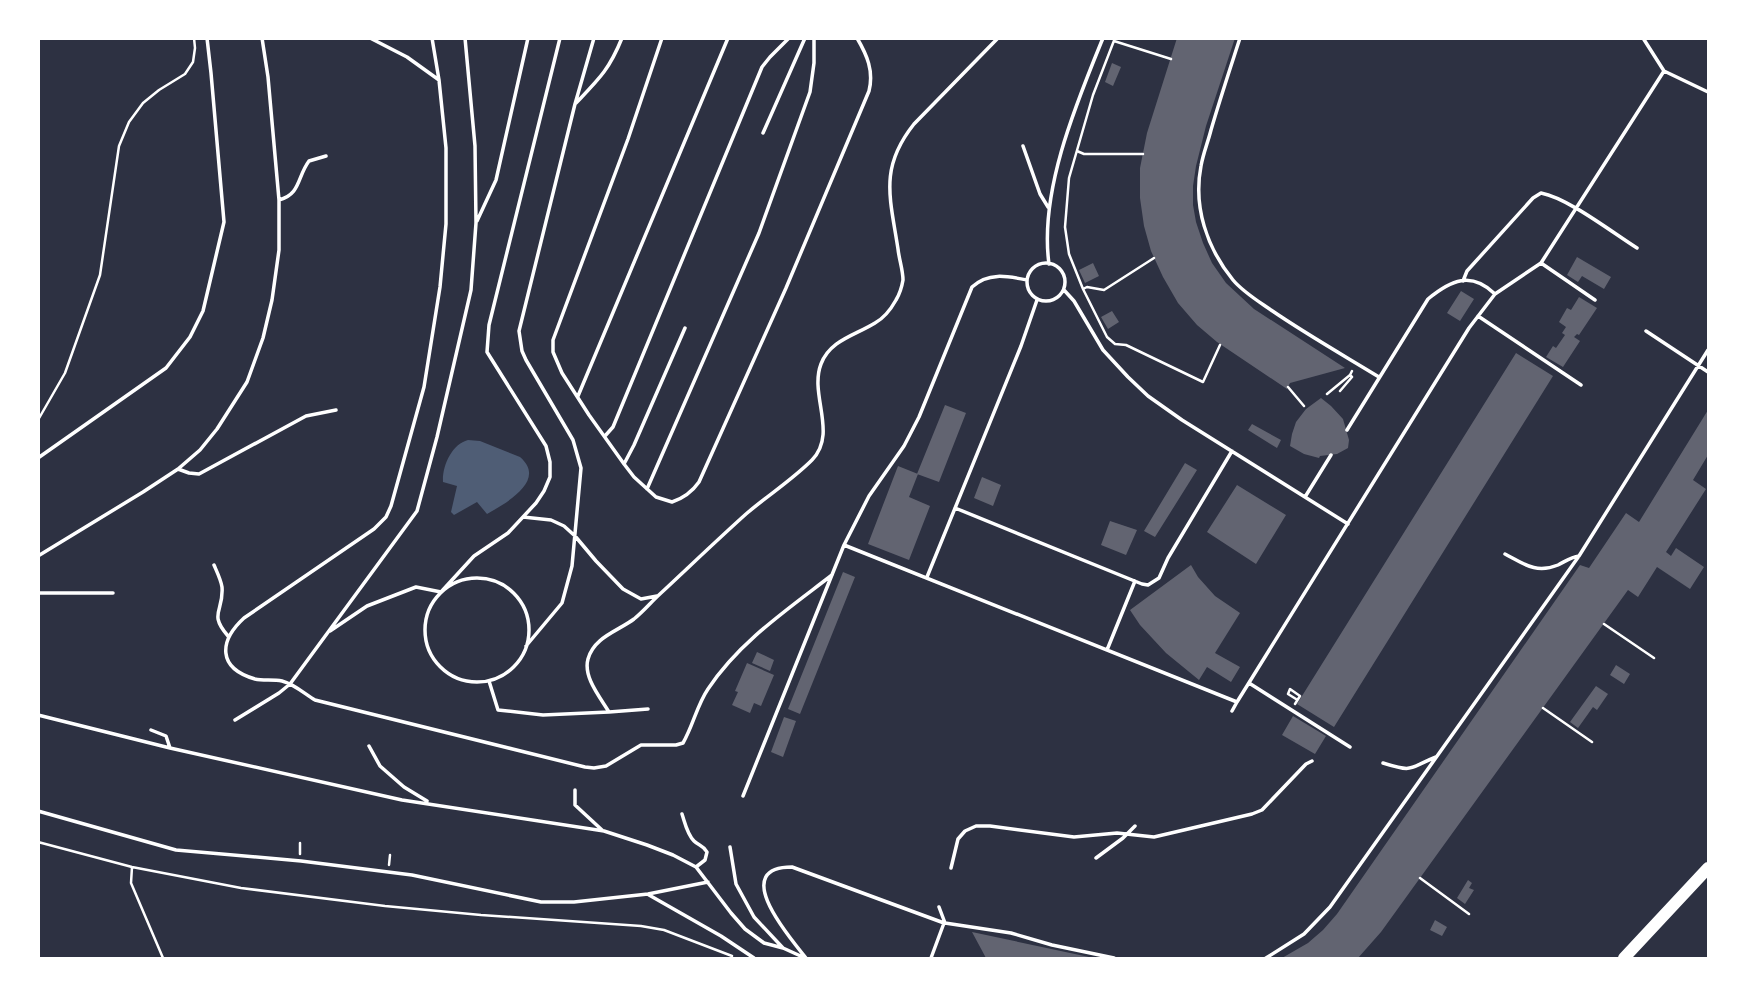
<svg xmlns="http://www.w3.org/2000/svg" width="1747" height="997" font-family="Karla,sans-serif">
<style>
.water{fill:#4f5d75}
.building{fill:#626471}
.lines{fill:none;stroke-linecap:round;stroke-linejoin:round}
.path{stroke:#fff;stroke-width:2.5}
.service{stroke:#fff;stroke-width:3.5}
.motorway{stroke:#fff;stroke-width:12}
</style>
<rect width="100%" height="100%" fill="#2d3142"/>
<path class="water" d="M468,440L480,441L520,457C548,481 504,504 487,514L477,502L454,515L451,512L457,486L443,482C442,466 452,444 468,440Z"/>
<path class="building" d="M1177,38H1235L1206,126L1196,166L1193,186V205L1196,222L1203,243L1212,263L1226,283L1254,309L1345,368L1290,383L1287,389L1217,342L1197,325L1178,303L1163,277L1151,251L1144,226L1140,198V168L1147,133Z
M1112,63L1121,67L1113,86L1105,82Z
M1577,257L1611,277L1604,289L1582,276L1578,282L1567,275Z
M1093,263L1099,276L1085,283L1079,270Z
M1461,291L1474,299L1460,321L1447,313Z
M1579,297L1597,308L1579,335L1577,334L1574,337L1580,341L1563,367L1546,357L1553,346L1556,348L1565,335L1562,333L1566,327L1559,322L1567,308L1571,310Z
M1112,311L1119,322L1108,329L1101,317Z
M1516,353L1553,376L1334,727L1297,704Z
M1321,398L1331,406L1343,419L1349,440L1348,448L1337,454L1320,456L1319,458L1304,454L1290,446L1292,434L1296,422L1306,409Z
M945,405L966,413L939,482L917,474Z
M1708,410V455L1693,480L1706,489L1666,552L1671,556L1676,548L1704,567L1690,589L1657,567L1638,597L1628,590L1381,932L1358,958H1282L1308,943L1323,930L1337,914L1580,565L1589,568L1626,513L1639,522Z
M1252,424L1281,440L1277,448L1248,430Z
M1185,463L1197,470L1155,537L1144,531Z
M898,466L918,474L909,497L930,506L909,560L868,544Z
M982,477L1001,485L993,506L974,498Z
M1237,485L1286,515L1256,564L1207,532Z
M1110,521L1137,530L1126,555L1101,545Z
M1191,565L1198,577L1215,596L1240,613L1215,653L1240,667L1231,682L1207,667L1199,680L1166,653L1140,625L1130,610Z
M843,572L855,577L800,714L788,709Z
M757,652L774,660L770,671L752,663Z
M747,663L774,675L761,706L754,703L750,713L732,705L738,692L735,691Z
M1616,665L1630,674L1624,684L1610,675Z
M1596,686L1608,694L1597,710L1593,707L1578,728L1570,722Z
M1293,716L1326,736L1315,754L1282,735Z
M784,717L796,721L783,757L771,752Z
M1468,880L1472,883L1469,888L1474,890L1465,904L1457,898Z
M1435,920L1447,927L1442,936L1430,930Z
M972,932L1089,957V958H986Z"/>
<g class="lines">
<path class="path" d="M1115,38L1093,95L1069,178L1065,227L1069,254L1083,289L1107,337L1115,344L1126,345L1203,382L1220,345
M1114,41L1171,59
M1077,151L1084,154H1143
M1083,289L1087,287L1104,290L1154,258
M1288,387L1304,406
M1340,391L1352,377L1350,375
M1327,394L1350,375L1352,371
M38,420L65,373L100,275L119,146L129,122L143,103L159,90L185,74L193,62L195,48L194,38
M1604,624L1654,658
M1295,704L1300,696L1290,689L1288,694L1296,699
M1543,708L1592,742
M38,842L132,867L241,888L385,906L481,915L641,926L664,930L732,956
M300,854V843
M389,865L390,855
M132,867L131,883L163,958
M1420,878L1469,914"/>
<path class="service" d="M370,38L407,57L439,80
M432,38L439,80L446,148V224L440,287L424,387L391,506L386,517L374,529L244,618C219,641 217,668 255,679C263,681 273,679 282,681C294,684 305,694 315,700L585,767L594,768L606,766L641,745H676L683,743C693,726 697,705 708,689C739,642 788,609 832,575
M662,38L628,139L553,340V352L562,373L589,415L624,464L634,477L656,497L672,502C684,498 692,492 699,482L786,288L869,91C874,71 867,55 857,38
M1240,38C1230,69 1220,99 1211,130C1208,142 1203,154 1201,166C1193,207 1207,248 1233,280C1243,292 1258,301 1271,310C1306,334 1343,355 1379,377
M1643,38L1664,71L1708,92
M576,103C599,79 609,70 622,38
M763,133L805,38
M1023,146L1040,194L1048,207
M279,200C301,194 297,177 309,161L326,156
M477,221L496,180L528,38
M1541,263L1664,71
M1027 282a19 19 0 1 1 38 0a19 19 0 1 1-38 0Z
M1049,264C1039,192 1076,104 1103,38
M1463,281L1467,271L1533,198L1541,193C1568,198 1613,233 1637,248
M1064,290L1074,301L1103,350L1128,377L1148,396L1182,420L1348,524
M1478,316L1581,385
M1646,331L1708,372
M578,396L728,38
M1347,430L1428,299C1451,280 1471,271 1495,294
M605,436L613,427L762,67L770,57L789,38
M38,458L166,368L190,337L203,311L224,222L211,73L207,38
M624,464L634,445L685,328
M178,469L189,473L199,474L306,416L336,410
M647,489L759,233L810,92L814,63V38
M1305,497L1331,455
M955,508L1142,584L1148,585L1159,578L1168,558L1232,451
M523,517L551,520L564,526L575,536L596,561L623,589L641,599L657,596
M844,545L869,496L904,446L919,417L972,287C988,272 1007,276 1027,280
M1505,554C1524,564 1536,574 1558,565C1566,561 1571,557 1579,556
M38,556L143,492L178,469L200,450L217,429L247,382L263,338L272,300L279,250V200L268,77L262,38
M214,565C217,572 221,580 222,587C224,612 208,613 228,636
M927,577L1021,346L1037,300
M425 630a52 52 0 1 1 104 0a52 52 0 1 1-104 0Z
M38,593H113
M330,631L367,606L416,587L441,592L474,556L508,533L536,503L544,491L550,477V462L546,446L487,352L489,325L560,38
M526,646L562,603L572,566L581,468L573,440L526,360L522,351L519,331L575,104L594,38
M1107,650L1135,581
M489,681L498,710L543,715L609,712
M1249,683L1350,747
M648,709L609,712C600,697 583,677 588,659C594,637 618,631 634,619C644,611 652,601 661,593C689,567 717,540 746,514C767,496 792,480 812,460C838,433 809,395 821,364C830,340 856,335 875,323C884,318 891,309 896,300C899,295 902,286 903,280C903,270 899,259 898,249C890,197 879,168 914,124L998,38
M1232,711L1237,702
M38,715L170,748L402,800L604,831L647,845L673,855L696,867L731,913L745,929L764,943L783,948
M235,720L279,693L290,684L417,511L437,437L471,290L476,223L475,146L465,38
M151,730L166,736L170,748
M369,746L380,766L404,787L427,801
M1383,763C1415,773 1408,768 1436,757
M575,790V805L602,830
M743,796L844,545L1237,702L1469,328L1495,294L1541,263L1595,300
M38,811L176,850L301,861L412,875L541,902H574L648,894L708,882
M682,814C685,823 687,834 694,841C699,846 703,845 707,852L705,860L696,867
M730,847L736,884L754,917L783,948L805,958
M1096,858L1123,838L1135,826
M951,868L958,839L965,831L976,826H990L1074,837L1117,833L1154,837L1252,814L1262,810L1306,764L1312,761
M649,895L721,936L754,958
M939,907L945,923
M806,958C791,939 728,867 792,867L944,923
M931,958L944,923H945L1011,933L1052,945L1114,958
M1266,958L1304,934L1330,907L1579,556L1708,350"/>
<path class="motorway" d="M1624,958L1708,868"/>
</g>
<rect width="1747" height="997" fill="none" stroke="#ffffff" stroke-width="80"/>
</svg>
